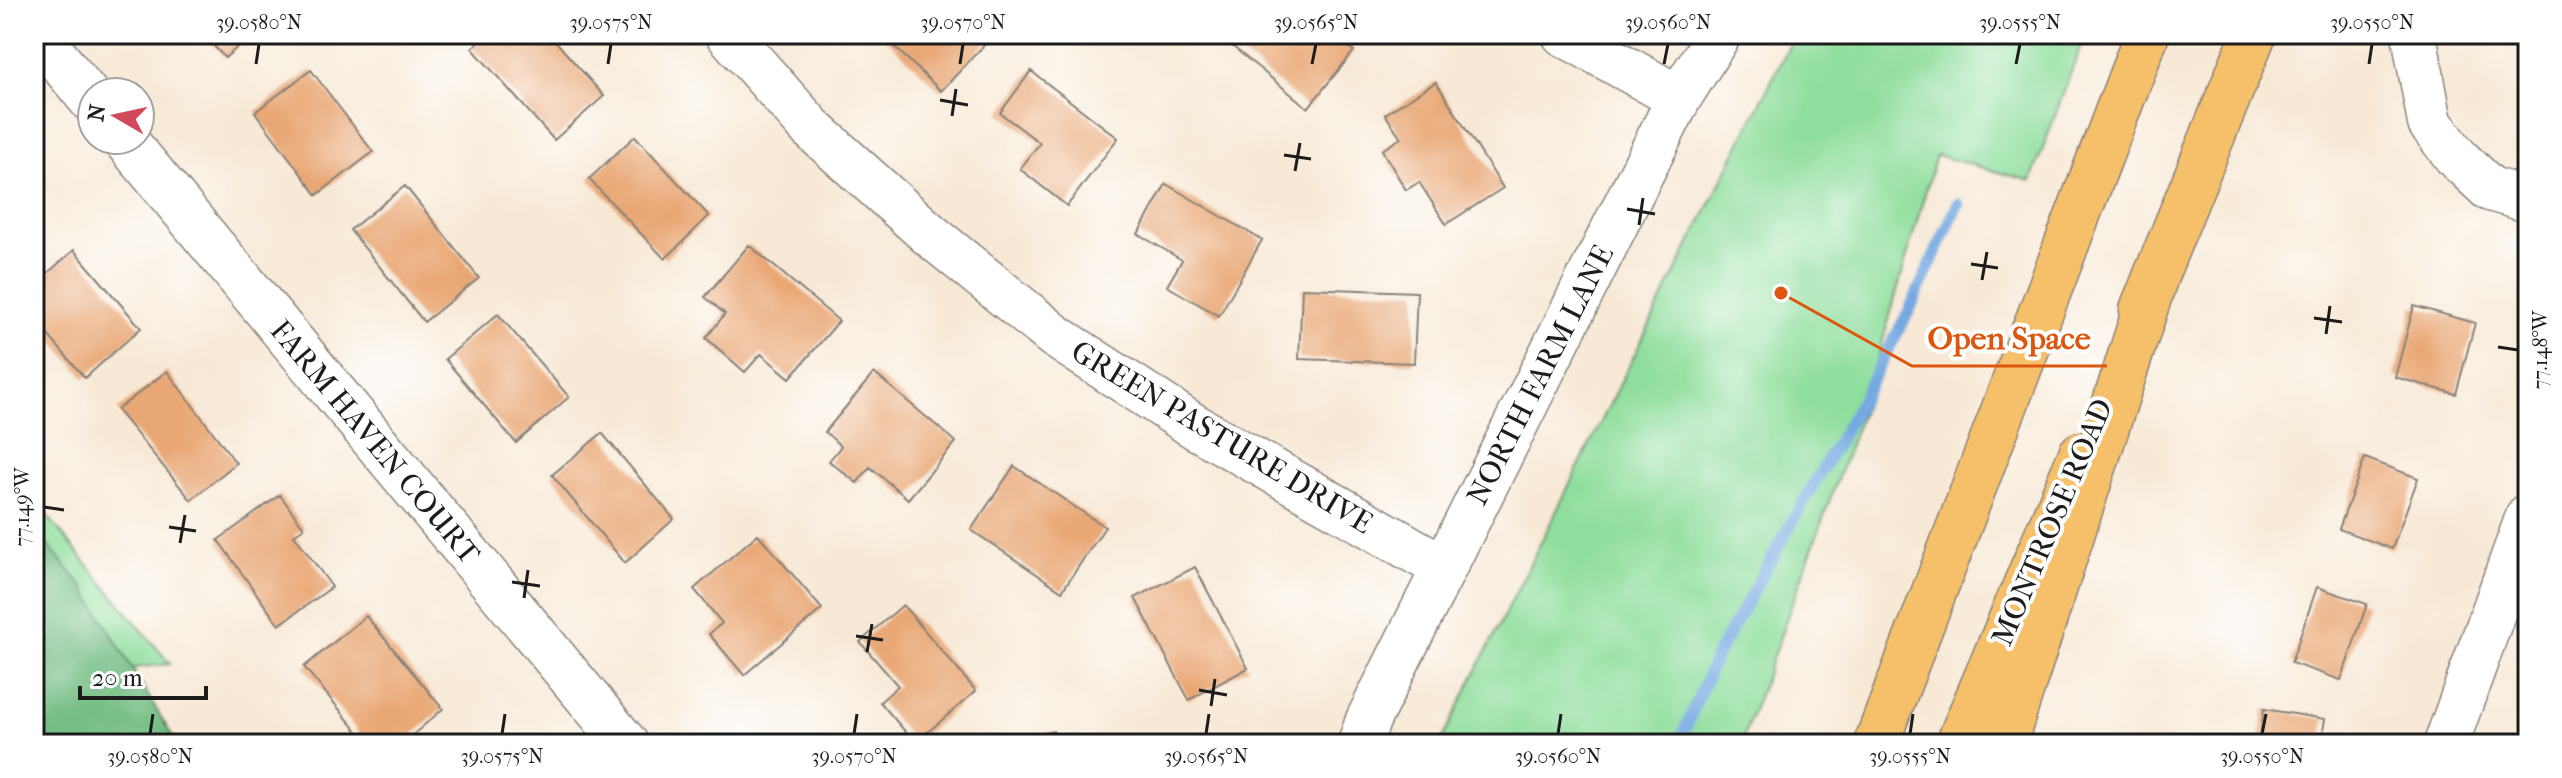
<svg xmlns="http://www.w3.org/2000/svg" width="2562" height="778" font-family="'IM FELL French Canon',serif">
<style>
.green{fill:#90de9d;stroke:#567d5c;stroke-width:2}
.forest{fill:#74bd84;stroke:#486c50;stroke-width:2}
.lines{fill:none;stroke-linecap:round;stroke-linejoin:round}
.stream{stroke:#74a9e1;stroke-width:12}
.building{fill:#e9a775}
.street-casing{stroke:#8a8279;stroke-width:47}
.primary-casing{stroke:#8a8279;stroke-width:47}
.highway-casing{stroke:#8a8279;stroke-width:47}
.street{stroke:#fff;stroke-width:44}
.primary{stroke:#f6c06b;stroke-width:44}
.highway{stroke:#f6c06b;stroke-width:44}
.ticks{fill:none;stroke:#1c1c1c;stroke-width:3}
.labels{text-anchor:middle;stroke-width:8;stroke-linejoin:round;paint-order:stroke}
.street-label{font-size:30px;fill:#1c1c1c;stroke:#fff}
.leader{fill:none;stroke:#de560d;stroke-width:3}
.callout-dot{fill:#de560d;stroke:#fff;stroke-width:3}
.callout-label{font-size:32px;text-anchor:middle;font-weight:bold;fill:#de560d;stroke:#fff;stroke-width:8;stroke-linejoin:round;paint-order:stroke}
.neatline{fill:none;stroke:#1c1c1c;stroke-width:3}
.ticks-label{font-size:20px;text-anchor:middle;fill:#1c1c1c}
</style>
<rect width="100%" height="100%" fill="#fff"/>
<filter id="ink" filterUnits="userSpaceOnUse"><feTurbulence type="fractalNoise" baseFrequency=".0125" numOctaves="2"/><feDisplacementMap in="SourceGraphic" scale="16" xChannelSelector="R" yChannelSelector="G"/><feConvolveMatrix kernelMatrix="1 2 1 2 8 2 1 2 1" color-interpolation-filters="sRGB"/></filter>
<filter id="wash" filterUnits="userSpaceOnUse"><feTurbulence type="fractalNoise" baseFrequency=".006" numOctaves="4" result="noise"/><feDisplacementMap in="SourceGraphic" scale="32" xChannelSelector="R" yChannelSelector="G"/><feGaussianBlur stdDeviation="1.8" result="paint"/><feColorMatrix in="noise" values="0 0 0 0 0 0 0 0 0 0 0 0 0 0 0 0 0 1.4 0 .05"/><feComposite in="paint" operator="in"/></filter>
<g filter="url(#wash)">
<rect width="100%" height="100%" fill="#f7e9d6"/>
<path class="green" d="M1795,34H2085L2031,181L1936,155L1864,406L1741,744H1440Z
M34,500L170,664L34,679Z"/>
<path class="forest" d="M34,529L85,589L177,744H34Z"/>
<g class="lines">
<path class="stream" d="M1679,744L1714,660L1857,408L1909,311L1958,204"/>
</g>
<g id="blocks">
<path class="building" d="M203,34H252L225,58Z
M487,34H549L604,96L554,140L472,48Z
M881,34H980L988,41L941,91Z
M1234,34H1333L1354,51L1308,108L1227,42Z
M311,70L373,152L317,195L255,112Z
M1031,71L1118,138L1067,206L1020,169L1040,143L1000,113Z
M1436,82L1503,188L1446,224L1419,182L1406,190L1382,150L1401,138L1385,114Z
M635,136L709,216L665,259L589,179Z
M1166,184L1262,240L1219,316L1167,286L1182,260L1138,234Z
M405,186L479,278L424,322L350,230Z
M749,245L839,321L790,378L761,354L745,372L706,338L725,314L705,297Z
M74,250L141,328L85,378L34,319V285Z
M1302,288L1417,292L1414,363L1299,359Z
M2414,306L2475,323L2456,394L2395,377Z
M498,314L569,397L516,443L445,359Z
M167,371L236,463L191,500L117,410Z
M874,373L956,442L908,499L870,467L857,483L829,461L841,446L825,432Z
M602,433L674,519L625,563L552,475Z
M2365,458L2418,478L2392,549L2339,529Z
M1014,466L1105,527L1062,591L971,530Z
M280,495L304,528L294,535L332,587L279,625L218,540Z
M758,534L822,609L744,675L709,634L722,623L694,589Z
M1195,567L1248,668L1189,700L1135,598Z
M2317,587L2367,604L2341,680L2291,663Z
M903,605L976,691L915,743L880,702L898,686L860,642Z
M366,616L443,709L402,744H368L304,667Z
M2264,709L2325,719L2321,744H2259Z
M1053,731L1057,744H1010V743Z"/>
</g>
</g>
<g filter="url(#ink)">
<use href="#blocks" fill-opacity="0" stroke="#8a8279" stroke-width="2"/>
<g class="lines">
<g class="street-casing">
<path id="street" d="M37,34L92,101
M728,34L811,128L929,234L1055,336L1194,426L1443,567
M1564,34L1679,98
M2414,34L2430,123L2457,158L2490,189L2528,200
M125,140L626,744
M1360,744L1368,720L1679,98L1719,34
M2446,744L2528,516"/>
</g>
<g class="primary-casing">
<path id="primary" d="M2142,310L2254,34
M1876,744L2147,34
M1958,744L2081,454"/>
</g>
<g class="highway-casing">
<path id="highway" d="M2004,744L2157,273"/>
</g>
<use href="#street" class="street"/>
<use href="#primary" class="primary"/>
<use href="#highway" class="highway"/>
</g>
</g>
<path class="ticks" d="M256,64L259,44M608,64L611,44M960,64L963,44M1312,64L1316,44M1664,64L1668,44M2016,64L2020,44M2369,64L2372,44M940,100L968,105M952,116L956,89M1284,155L1311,159M1295,171L1300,143M1627,209L1655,214M1639,225L1643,198M1971,264L1998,268M1982,280L1987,252M2314,318L2342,322M2326,334L2330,306M2498,347L2518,350M44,507L64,510M169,527L196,531M180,543L185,515M512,582L540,586M524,598L528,570M856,636L883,640M867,652L872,624M1199,690L1227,695M1211,706L1215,679M150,734L153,714M502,734L505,714M854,734L857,714M1206,734L1209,714M1558,734L1561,714M1910,734L1913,714M2262,734L2266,714"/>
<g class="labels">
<g class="street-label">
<text transform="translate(1540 375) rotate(-63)" y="10">NORTH FARM LANE</text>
<text transform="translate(1222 437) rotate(31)" y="10">GREEN PASTURE DRIVE</text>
<text transform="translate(375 442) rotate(50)" y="10">FARM HAVEN COURT</text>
<text transform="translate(2052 522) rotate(-67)" y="10">MONTROSE ROAD</text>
</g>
</g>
<path class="leader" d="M1781 293L1912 366H2107"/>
<circle class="callout-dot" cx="1781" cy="293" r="8"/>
<g class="callout-label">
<text x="2009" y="349">Open Space</text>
</g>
<rect width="2562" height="778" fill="none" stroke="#fff" stroke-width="88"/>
<g transform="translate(116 116) rotate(279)"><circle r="38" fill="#ffffff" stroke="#a4a4a4" stroke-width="2"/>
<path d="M0-6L14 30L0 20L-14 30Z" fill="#d1495b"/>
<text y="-12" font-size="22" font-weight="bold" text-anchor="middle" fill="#1c1c1c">N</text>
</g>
<path d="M80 686v12h126v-12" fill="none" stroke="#1c1c1c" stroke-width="4"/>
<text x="92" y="686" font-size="24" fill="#1c1c1c" stroke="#ffffff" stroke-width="6" paint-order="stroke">20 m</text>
<rect x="44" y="44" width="2474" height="690" class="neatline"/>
<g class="ticks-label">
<text x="259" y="29">39.0580°N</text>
<text x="611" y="29">39.0575°N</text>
<text x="963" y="29">39.0570°N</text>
<text x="1316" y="29">39.0565°N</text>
<text x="1668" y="29">39.0560°N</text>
<text x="2020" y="29">39.0555°N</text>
<text x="2372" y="29">39.0550°N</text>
<text transform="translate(2540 350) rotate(-90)" y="7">77.148°W</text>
<text transform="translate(22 507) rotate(-90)" y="7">77.149°W</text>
<text x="150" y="763">39.0580°N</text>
<text x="502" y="763">39.0575°N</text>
<text x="854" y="763">39.0570°N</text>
<text x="1206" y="763">39.0565°N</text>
<text x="1558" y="763">39.0560°N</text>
<text x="1910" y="763">39.0555°N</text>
<text x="2262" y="763">39.0550°N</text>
</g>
</svg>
